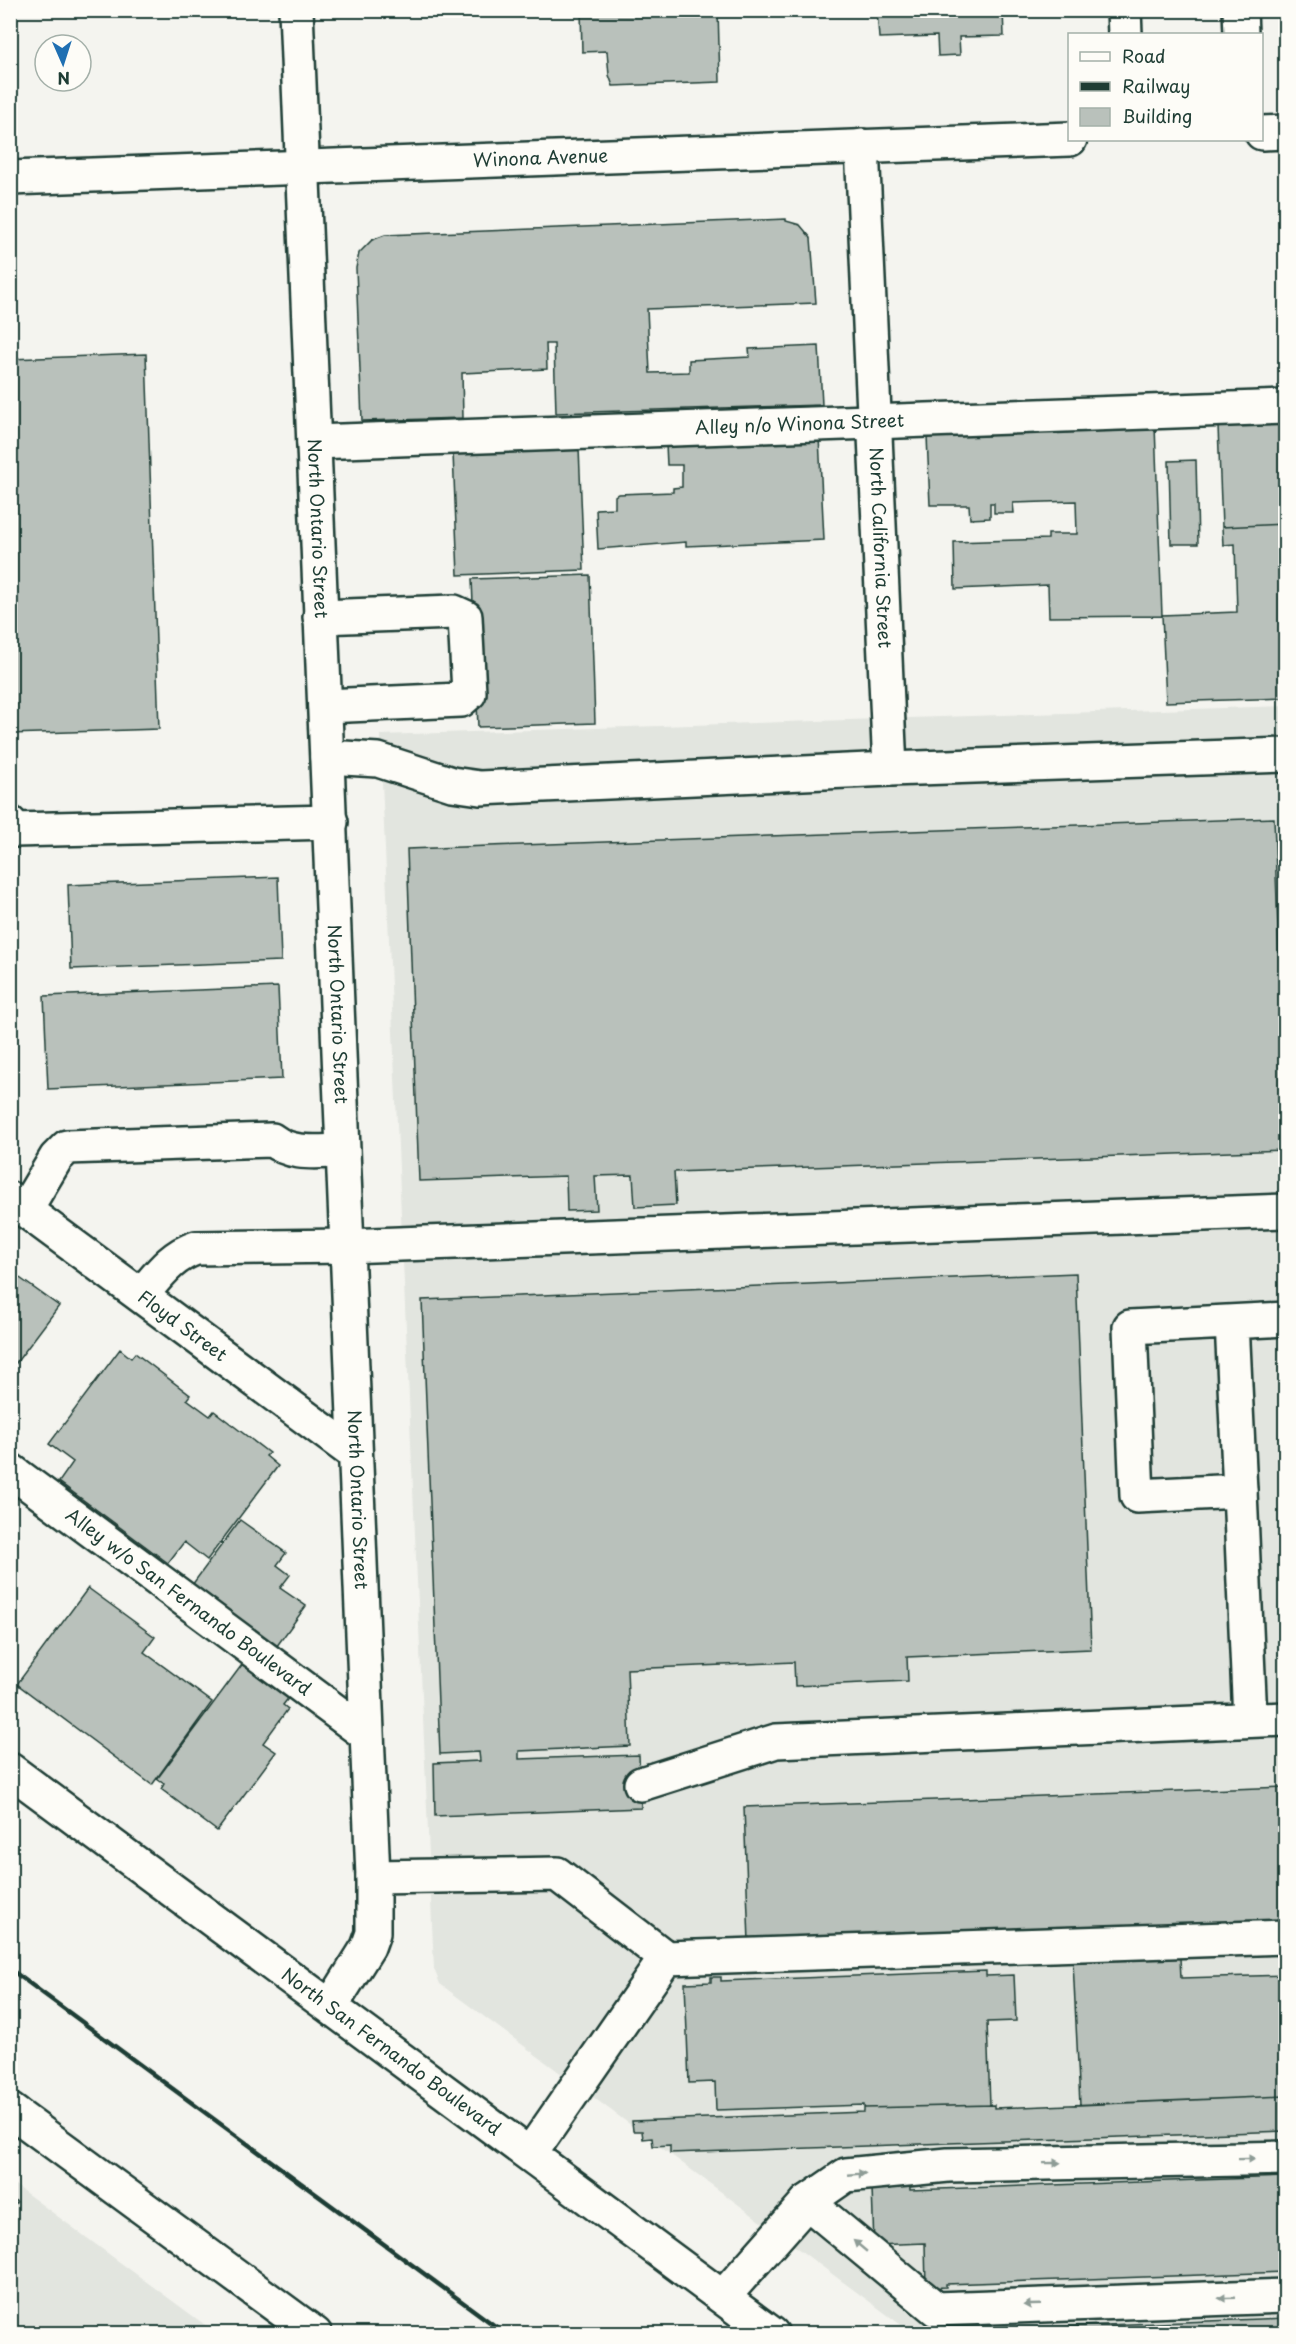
<svg xmlns="http://www.w3.org/2000/svg" width="1296" height="2344" font-family="'Playpen Sans',sans-serif">
<style>
.built{fill:#e2e5df}
.building{fill:#b9c1bb;stroke:#1f3d34;stroke-width:1.5}
.lines{fill:none;stroke-linecap:round;stroke-linejoin:round}
.minor-casing{stroke:#1f3d34;stroke-width:38}
.major-casing{stroke:#1f3d34;stroke-width:38}
.minor{stroke:#fdfcf7;stroke-width:33}
.major{stroke:#fdfcf7;stroke-width:33}
.rail{stroke:#1f3d34;stroke-width:4.5}
.oneway{fill:#8e9c96}
.labels{text-anchor:middle;stroke-width:4.5;stroke-linejoin:round;paint-order:stroke}
.street-label{font-size:18px;fill:#1f3d34;stroke:#fdfcf7}
</style>
<rect width="100%" height="100%" fill="#f4f4ef"/>
<filter id="ink" filterUnits="userSpaceOnUse"><feTurbulence type="fractalNoise" baseFrequency=".0167" numOctaves="2"/><feDisplacementMap in="SourceGraphic" scale="12" xChannelSelector="R" yChannelSelector="G"/><feConvolveMatrix kernelMatrix="1 2 1 2 8 2 1 2 1" color-interpolation-filters="sRGB"/></filter>
<g filter="url(#ink)">
<path class="built" d="M1285,706V2333H912L440,1984L434,1969L380,735Z
M11,2182L216,2333H11Z"/>
<path class="building" d="M581,10H718L720,82L613,86L609,75L607,51L582,52Z
M877,10H1003L1004,36L959,37L960,55L938,56L937,36L879,38Z
M786,219V221L800,225L811,238L816,303L647,309L650,373L689,372V360L750,357L749,349L819,346L822,405L556,413L554,344H546L547,369L462,373L463,418L362,421L356,268L359,253L372,240L385,235Z
M1281,339H1286V386L1281,387Z
M146,354L159,729L10,734V359Z
M1286,424V524L1222,527L1218,426Z
M1155,426L1162,616L1049,617L1048,585L955,589L954,542L1048,539V534H1077L1076,501L1013,503L1014,513H994V503H990V518L970,519L969,505H930L927,436Z
M819,437L824,540L686,546V542L598,549L596,509L615,508V496L618,494L673,492V488L682,487V465H667L666,444Z
M579,448L584,570L458,575L453,453Z
M1196,460L1198,544H1171L1169,461Z
M1286,524V698L1166,702L1162,615L1237,612L1235,544L1223,545L1222,527Z
M590,575L595,723L478,727L472,579Z
M1274,818L1286,1150L674,1172L676,1205L635,1207L633,1175L595,1176L597,1210L567,1211L566,1176L419,1181L407,849Z
M278,877L281,961L71,969L68,885Z
M278,987L282,1079L48,1089L44,996Z
M10,1271L59,1306L10,1371Z
M1076,1273L1091,1649L907,1657L908,1681L795,1686L794,1662L627,1669L630,1746L519,1751V1759L639,1755L641,1808L435,1816L434,1763L480,1761L479,1752L440,1754L422,1300Z
M120,1349L131,1358L135,1353L190,1395L187,1399L210,1416L214,1411L269,1453L266,1456L278,1466L207,1560L184,1542L168,1563L59,1482L73,1462L49,1444Z
M240,1520L286,1553L277,1565L290,1575L280,1588L306,1606L274,1650L189,1589Z
M88,1588L155,1637L144,1652L212,1702L152,1785L17,1684Z
M244,1662L290,1696L283,1705L288,1709L263,1743L276,1752L217,1831L161,1789L164,1784L157,1779Z
M1286,1787V1922L749,1942L744,1807Z
M1180,1958L1181,1978L1286,1975V2096L1080,2105L1073,1962Z
M986,1971V1976L1014,1975L1016,2021L987,2022L990,2105L864,2108V2105L716,2110L715,2082L689,2083L685,1983L711,1982V1977H721V1981Z
M1286,2096V2131L670,2153V2145L653,2146L652,2138L643,2139L642,2131H633L632,2121L864,2112V2108L994,2105V2108Z
M909,2177L910,2190L1286,2177V2272L946,2284V2287L926,2288L925,2243L874,2245L872,2188Z
M10,2197L17,2202L10,2210Z
M1286,2318V2334L926,2333L929,2327L949,2326V2331Z"/>
<g class="lines">
<g class="minor-casing">
<g id="minor">
<path id="s1" d="M296,10L373,1877V1933L368,1947L331,2006"/>
<path d="M1124,10L1125,34"/>
<path d="M1240,10L1241,34"/>
<path d="M1262,133L1286,132"/>
<path id="s2" d="M862,146L890,769"/>
<path id="s3" d="M10,178L1070,139"/>
<path id="s4" d="M314,442L1286,407"/>
<path d="M320,617L454,612L465,617L469,693L461,700L325,706"/>
<path d="M327,757L378,760L452,784L480,788L890,769L1286,755"/>
<path d="M10,823L14,830L331,822"/>
<path id="s5" d="M10,1199L355,1454"/>
<path d="M25,1210L56,1158L67,1147L272,1140C293,1156 317,1151 343,1151"/>
<path d="M141,1295C158,1276 171,1256 196,1248L346,1246L1286,1211"/>
<path d="M1232,1322L1240,1491L1137,1496L1130,1327L1286,1319"/>
<path id="s6" d="M10,1470L366,1734"/>
<path d="M1240,1491L1250,1720"/>
<path d="M641,1784L776,1741L1286,1719"/>
<path d="M373,1877L557,1874L666,1958L1286,1937"/>
<path d="M10,2110L315,2334"/>
<path d="M530,2154L666,1958"/>
<path d="M807,2202L936,2309L1286,2296"/>
<path d="M723,2297L807,2202L846,2175L948,2165L1286,2158"/>
</g>
</g>
<g class="major-casing">
<g id="major">
<path id="s7" d="M10,1770L772,2334"/>
</g>
</g>
<use href="#minor" class="minor"/>
<use href="#major" class="major"/>
<path class="rail" d="M10,1969L506,2334"/>
</g>
<defs><path id="oneway-solid" d="M-6-.8H1V-3.2L6.5 0L1 3.2V.8H-6Z" transform="scale(1.5)"/></defs>
<g class="oneway">
<use href="#oneway-solid" transform="translate(1247 2159) rotate(-1)"/>
<use href="#oneway-solid" transform="translate(1052 2163) rotate(-1)"/>
<use href="#oneway-solid" transform="translate(857 2174) rotate(-5)"/>
<use href="#oneway-solid" transform="translate(860 2246) rotate(-140)"/>
<use href="#oneway-solid" transform="translate(1227 2298) rotate(178)"/>
<use href="#oneway-solid" transform="translate(1032 2305) rotate(178)"/>
</g>
</g>
<g class="labels">
<g class="street-label">
<text dy="6" stroke="none"><textPath href="#s3" startOffset="531">Winona Avenue</textPath></text>
<text dy="6" stroke="none"><textPath href="#s4" startOffset="486">Alley n/o Winona Street</textPath></text>
<text dy="6" stroke="none"><textPath href="#s1" startOffset="519">North Ontario Street</textPath></text>
<text dy="6" stroke="none"><textPath href="#s2" startOffset="402">North California Street</textPath></text>
<text dy="6" stroke="none"><textPath href="#s1" startOffset="1005">North Ontario Street</textPath></text>
<text dy="6" stroke="none"><textPath href="#s5" startOffset="214">Floyd Street</textPath></text>
<text dy="6" stroke="none"><textPath href="#s1" startOffset="1491">North Ontario Street</textPath></text>
<text dy="6" stroke="none"><textPath href="#s6" startOffset="222">Alley w/o San Fernando Boulevard</textPath></text>
<text dy="6" stroke="none"><textPath href="#s7" startOffset="474">North San Fernando Boulevard</textPath></text>
</g>
</g>
<rect width="1296" height="2344" fill="none" stroke="#fdfcf7" stroke-width="36"/>
<rect x="18" y="18" width="1260" height="2308" fill="none" stroke="#1f3d34" stroke-width="2" filter="url(#ink)"/>
<rect x="1068" y="33" width="195" height="108" fill="#fdfcf7" stroke="#a4b0a9" stroke-width="1.5"/>
<rect x="1080" y="52" width="30" height="9" fill="#fdfcf7" stroke="#a4b0a9" stroke-width="1.5"/>
<text x="1122" y="63" font-size="18" fill="#1f3d34">Road</text>
<rect x="1080" y="82" width="30" height="9" fill="#1f3d34" stroke="#a4b0a9" stroke-width="1.5"/>
<text x="1122" y="93" font-size="18" fill="#1f3d34">Railway</text>
<rect x="1080" y="108" width="30" height="18" fill="#b9c1bb" stroke="#a4b0a9" stroke-width="1.5"/>
<text x="1122" y="123" font-size="18" fill="#1f3d34">Building</text>
<g transform="translate(63 63) rotate(177)"><circle r="28" fill="#fdfcf7" stroke="#a4b0a9" stroke-width="1.5"/>
<path d="M0-4.5L10 22L0 15L-10 22Z" fill="#1f6fb2"/>
<text y="-9" font-size="16" font-weight="bold" text-anchor="middle" fill="#1f3d34">N</text>
</g>
</svg>
